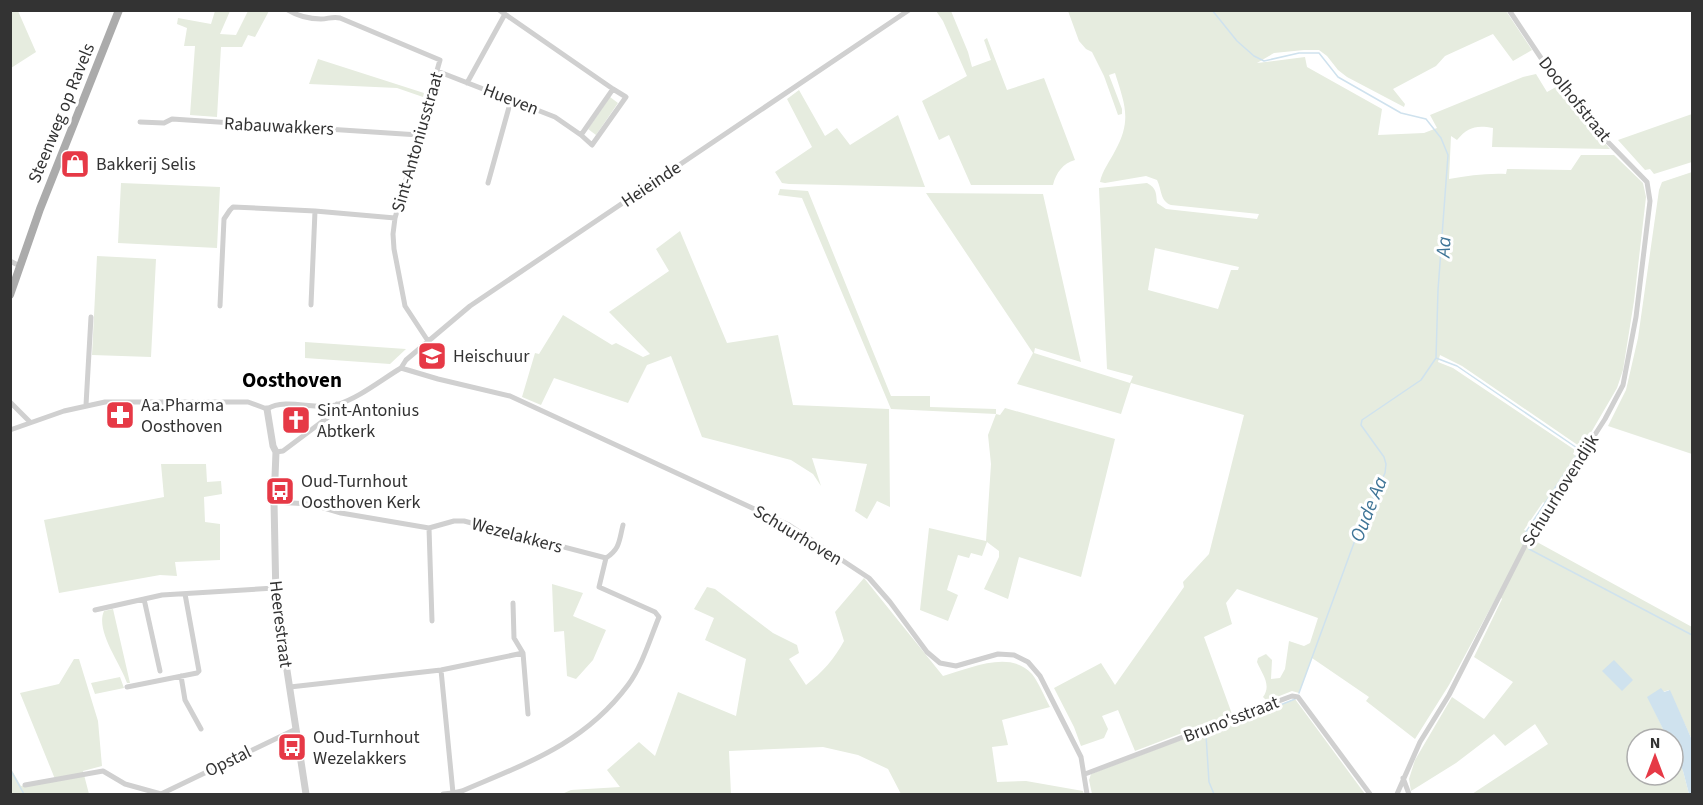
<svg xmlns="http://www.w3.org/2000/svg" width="1703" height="805" font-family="'Source Sans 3',sans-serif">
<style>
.green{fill:#e6ecdf;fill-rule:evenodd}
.water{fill:#cfe2ee}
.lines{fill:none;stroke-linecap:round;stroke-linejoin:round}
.stream{stroke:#cfe2ee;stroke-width:1.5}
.minor{stroke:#d0d0d0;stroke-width:5}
.tertiary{stroke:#d0d0d0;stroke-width:7}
.primary{stroke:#ababab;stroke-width:8}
.labels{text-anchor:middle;stroke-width:6;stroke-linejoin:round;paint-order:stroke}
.street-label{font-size:18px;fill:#333;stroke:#fff}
.poi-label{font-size:18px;fill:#333;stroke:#fff;text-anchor:start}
.water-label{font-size:20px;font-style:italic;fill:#3f7597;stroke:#fff}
.quarter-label{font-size:21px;font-weight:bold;fill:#000;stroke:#fff}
</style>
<rect width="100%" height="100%" fill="#fff"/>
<path class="green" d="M11,10L18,11L36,52L11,68Z
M215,11H230L220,34L236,35L248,11H269L255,37L248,35L242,47H221L217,117L190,115L195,46H184L187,28L177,24L178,18L211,24Z
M936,11H951L968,52L972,67L991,60L984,40L987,38L1007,90L1044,78L1075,160C1063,163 1056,173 1053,185H971L949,135L939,140L922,101L967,76L943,21Z
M1068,11H1506L1532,50L1513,61L1493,34L1445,56L1436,66L1393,89L1405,104L1404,107L1347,77L1338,70L1327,56L1319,50H1304L1274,53L1257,63L1305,57L1307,67L1382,109L1378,135L1424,133L1437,128L1430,115L1523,77L1536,74L1547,92L1556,87L1610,149L1492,147L1493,128C1476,125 1468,127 1457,140L1451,136L1449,179C1468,176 1486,173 1506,174L1507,169L1571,170L1581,155H1614L1643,183L1646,197L1634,301L1623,370L1617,388L1582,448L1462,366L1440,355L1438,362L1453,368L1575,450L1573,454L1586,461L1556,510L1543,502L1524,530L1539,536L1537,542L1692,627V740L1669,690L1648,697L1668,739H1637V775H1673V750L1683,771L1689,794H1472L1548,744L1535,724L1505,746L1494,734L1456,763L1411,791L1409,779L1415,760L1452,697L1484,719L1513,682L1474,657L1502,599L1498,594L1449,685L1415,739L1366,701L1369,697L1312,658L1299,693L1292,691L1267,701L1263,697C1272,685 1262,674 1257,662L1258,658L1266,654L1272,660L1271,679L1280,678L1285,669L1289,641L1304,646L1310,643L1318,618L1237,589L1226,603L1232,624L1204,637L1232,714L1135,751L1118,710L1102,716L1108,729L1104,738L1081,746L1074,727L1054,688L1101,663L1115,685L1184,587L1183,582L1209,554L1244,415L1131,383L1121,414L1017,384L1033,353L926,193L1043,194L1081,362L1035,348L1034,353L1130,383L1133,376L1107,369L1099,188L1147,183C1157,188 1156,194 1157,203L1166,209L1257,219L1259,214L1171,205C1160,201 1162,190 1157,180L1146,176L1105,183L1100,182C1102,171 1110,161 1115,151C1132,120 1125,105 1115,73L1109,75L1122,109V114L1118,115L1104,76L1092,52L1086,49L1079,41ZM1155,248L1239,267L1238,270H1231L1218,309L1148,290Z
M318,59L424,93L423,97L397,88L309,84Z
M799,90L825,136L837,128L850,145L898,115L925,187L789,184L782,183L775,172L812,147L787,99Z
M610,97L618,103L596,135L588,129Z
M1692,114V162L1654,174L1650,169L1645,170L1618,140Z
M1692,172V454L1608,426L1626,390L1638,338L1659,190L1662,182Z
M121,183L220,187L217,248L118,243Z
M780,189L808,191L891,396H930V407L996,409V414L1000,415L1005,408L1115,439L1081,577L1019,557L1008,599L984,589L999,557V551L987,542L982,556L971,553L969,558L958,555L947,590L958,595L948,621L920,610L929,528L986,541L991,464L988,435L996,414L891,409L802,198L778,195Z
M680,231L727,343L778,335L793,405L889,409L890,507L877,501L867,519L855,511L867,464L812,458L821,486L813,474L791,460L702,437L671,356L647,365L628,403L554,378L541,405L522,397L535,353L539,354L563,315L612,345L616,343L643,357L650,354L609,312L669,271L656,249Z
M97,256L156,259L151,357L92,355Z
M305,342L406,349L390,364L305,358Z
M161,464H206L207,482L221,481L222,494L204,497L205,522L220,524V560L175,562L177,576L160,575L59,593L44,520L164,497Z
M864,578L943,676C969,669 1010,649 1032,674C1039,683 1044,696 1050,707L1002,720L1008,745L992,747L997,782L1026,781L1083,791L1084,794H901L888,769L858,755L823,747L729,751L731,794H562L571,790L620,787L607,770L639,742L655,756L678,692L736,716L746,659L705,640L714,618L694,609L707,587L715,589L773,633L797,645L799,653L789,659L806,685C822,673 835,658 844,641L835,612Z
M552,584L583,593L573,616L606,630L593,660L576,679L567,676L564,631L554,632Z
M113,609L130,683H127C121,664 95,631 104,611Z
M74,659H79L98,721L102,766L83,771L89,794H11L10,767L21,786L55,779L20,693L59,684Z
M120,677L124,688L95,694L91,683Z
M1295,699L1365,794H1092L1089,780L1091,774L1202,732L1206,735Z"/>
<path class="water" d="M1614,660L1633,680L1622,691L1602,671Z
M1661,688L1664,692L1670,690L1692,740V794H1689L1683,771L1673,750V739H1668L1647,697Z"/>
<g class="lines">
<path class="stream" d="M1212,10L1237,41L1254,56L1264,61L1299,53H1319L1338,77L1401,113L1426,119L1441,138L1448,155L1438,290L1436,358L1457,366L1580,450L1522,538V543
M1529,549L1692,635
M1299,693L1362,521L1385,473L1386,464L1384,457L1361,425L1362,420L1421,380L1436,358
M10,769L24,794
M1214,794L1209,782L1206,735L1295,699"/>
<path class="minor" d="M288,10C298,16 309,19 321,19C328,19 333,16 340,18L440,60L395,218L393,234L394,249L405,306L428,341
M437,71L555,117L581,135L613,89L499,10
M467,83L505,14
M140,122L164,123L172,119L419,135
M581,135L592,145L626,97L613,89
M488,183L511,100
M10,261L20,266
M311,305L315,211
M220,306L224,219L230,210L233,207L315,211L395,218
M401,368L438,379L510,396L789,525L869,578L890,602L927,652L940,663L956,666L998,654L1014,655L1028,662L1040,676L1081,757L1087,794
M401,368L406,360L470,306L909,10
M10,402L30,422
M86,405L91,317
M10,430L64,411L105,402H248L267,409C287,397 314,411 336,405C359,398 381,380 401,368
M276,452L283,451L331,415L337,404
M274,502L310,504L341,513L429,528L454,521H464L606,558L599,587L655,612L659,617C650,639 642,666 628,685C584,744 527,763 462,791L453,793L441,670
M429,528L432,621
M606,558C620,549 619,541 623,525
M144,599L160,671
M513,603L514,638L523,653L528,714
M95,610L162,595L275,588
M181,676L185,700L201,729
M127,687L197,673L199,671L185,594
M290,687L441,670L523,653
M1085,774L1292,696L1298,697L1370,794
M1403,778L1409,794
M25,785L103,771L125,784L161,794
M161,794L296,729
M443,794L453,793
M1397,794L1420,742L1449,695L1531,534L1605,419L1623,385L1636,317L1650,201L1647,182L1602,136L1545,64L1509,10"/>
<path class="tertiary" d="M267,409L273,446L276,452L274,502L276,599L306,794"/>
<path class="primary" d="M10,295L40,209L119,10"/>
</g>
<defs>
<g id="shop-square" transform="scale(1.5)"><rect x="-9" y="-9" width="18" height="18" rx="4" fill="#e63946" stroke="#fff"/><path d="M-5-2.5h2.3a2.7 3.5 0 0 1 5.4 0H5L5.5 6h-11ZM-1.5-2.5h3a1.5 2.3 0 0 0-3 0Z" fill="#fff"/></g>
<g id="school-square" transform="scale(1.5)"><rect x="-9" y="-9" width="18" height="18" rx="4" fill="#e63946" stroke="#fff"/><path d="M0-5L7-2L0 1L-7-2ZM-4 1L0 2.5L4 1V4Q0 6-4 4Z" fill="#fff"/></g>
<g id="pharmacy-square" transform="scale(1.5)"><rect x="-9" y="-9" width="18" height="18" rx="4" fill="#e63946" stroke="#fff"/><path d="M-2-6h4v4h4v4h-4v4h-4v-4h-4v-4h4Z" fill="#fff"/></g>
<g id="church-square" transform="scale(1.5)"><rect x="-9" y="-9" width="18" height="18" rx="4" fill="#e63946" stroke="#fff"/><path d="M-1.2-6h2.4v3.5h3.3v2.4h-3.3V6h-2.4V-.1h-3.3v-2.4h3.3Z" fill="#fff"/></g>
<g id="bus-square" transform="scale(1.5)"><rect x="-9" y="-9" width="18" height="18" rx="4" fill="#e63946" stroke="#fff"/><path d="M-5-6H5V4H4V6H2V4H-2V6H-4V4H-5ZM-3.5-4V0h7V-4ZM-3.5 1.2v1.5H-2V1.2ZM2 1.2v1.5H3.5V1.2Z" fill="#fff"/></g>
</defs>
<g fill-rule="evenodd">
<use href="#shop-square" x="75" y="164"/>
<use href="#school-square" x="432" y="356"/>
<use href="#pharmacy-square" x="120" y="415"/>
<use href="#church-square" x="296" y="420"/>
<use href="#bus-square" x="280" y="491"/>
<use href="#bus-square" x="292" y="747"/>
</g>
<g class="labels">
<g class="street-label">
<text transform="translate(511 99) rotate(21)" y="6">Hueven</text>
<text transform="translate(1575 99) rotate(51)" y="6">Doolhofstraat</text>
<text transform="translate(61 113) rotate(-68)" y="6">Steenweg op Ravels</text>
<text transform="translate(279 126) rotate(3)" y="6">Rabauwakkers</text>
<text transform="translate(417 142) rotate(-74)" y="6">Sint-Antoniusstraat</text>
<text transform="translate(651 184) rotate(-34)" y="6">Heieinde</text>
<text transform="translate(1560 490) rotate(-58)" y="6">Schuurhovendijk</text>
<text transform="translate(517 535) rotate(15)" y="6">Wezelakkers</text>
<text transform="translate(798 535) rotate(31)" y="6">Schuurhoven</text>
<text transform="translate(281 624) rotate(83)" y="6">Heerestraat</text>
<text transform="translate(1231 719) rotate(-21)" y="6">Bruno'sstraat</text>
<text transform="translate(228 761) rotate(-26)" y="6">Opstal</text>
</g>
<g class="poi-label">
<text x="96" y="170">Bakkerij Selis</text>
<text x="453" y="362">Heischuur</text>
<text x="141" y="411">Aa.Pharma<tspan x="141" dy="21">Oosthoven</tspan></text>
<text x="317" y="416">Sint-Antonius<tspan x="317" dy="21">Abtkerk</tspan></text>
<text x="301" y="487">Oud-Turnhout<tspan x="301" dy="21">Oosthoven Kerk</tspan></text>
<text x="313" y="743">Oud-Turnhout<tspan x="313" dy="21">Wezelakkers</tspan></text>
</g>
<g class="water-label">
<text transform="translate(1443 247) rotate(-87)" y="7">Aa</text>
<text transform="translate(1368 509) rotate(-68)" y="7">Oude Aa</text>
</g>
<g class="quarter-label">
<text x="292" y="387">Oosthoven</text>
</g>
</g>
<rect width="1703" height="805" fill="none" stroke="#333333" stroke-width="24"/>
<g transform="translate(1655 757)"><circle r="28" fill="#ffffff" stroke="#adadad" stroke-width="1.5"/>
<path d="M0-4.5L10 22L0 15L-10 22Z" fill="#e63946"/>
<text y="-9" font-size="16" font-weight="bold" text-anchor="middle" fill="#333333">N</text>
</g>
</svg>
